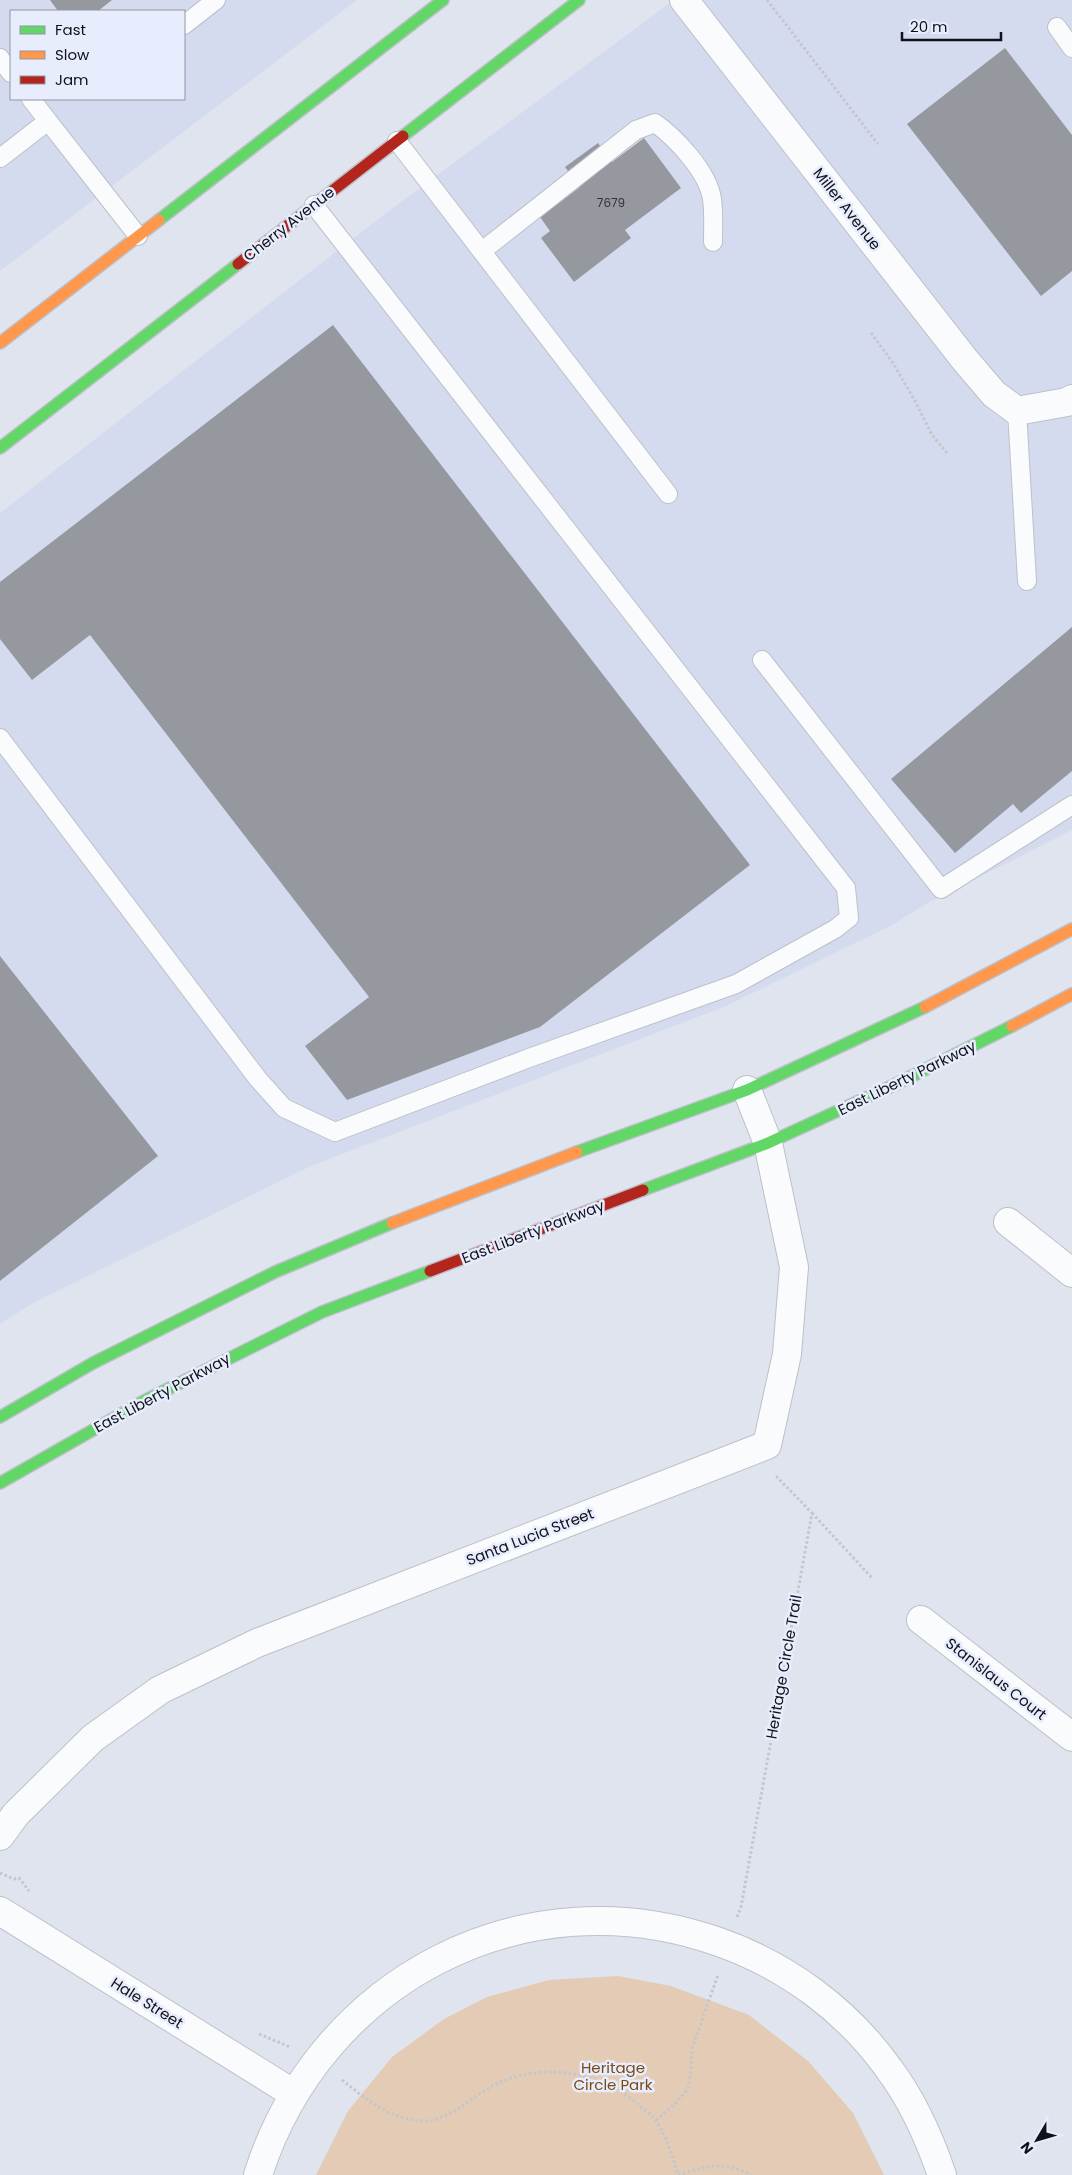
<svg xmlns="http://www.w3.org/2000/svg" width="1072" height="2175" font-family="Poppins,sans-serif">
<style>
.built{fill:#d5dbef;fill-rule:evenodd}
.green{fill:#e3cbb6}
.building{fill:#95989f}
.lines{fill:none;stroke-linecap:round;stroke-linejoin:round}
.lane-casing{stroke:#bdc0c9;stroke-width:20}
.street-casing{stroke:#bdc0c9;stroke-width:30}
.fast-casing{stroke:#bdc0c9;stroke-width:14}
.slow-casing{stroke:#bdc0c9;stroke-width:14}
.jam-casing{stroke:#bdc0c9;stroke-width:14}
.path{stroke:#c5c6ca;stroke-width:3;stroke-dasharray:2.5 2.5;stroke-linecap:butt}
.lane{stroke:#fafbfc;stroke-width:18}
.street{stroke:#fafbfc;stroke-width:28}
.fast{stroke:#63d668;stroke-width:11}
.slow{stroke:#ff974d;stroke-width:11}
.jam{stroke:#b3261e;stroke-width:11}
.labels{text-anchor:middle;stroke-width:5;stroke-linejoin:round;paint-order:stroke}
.number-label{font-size:12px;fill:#32343a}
.street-label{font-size:15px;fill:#111219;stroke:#e8edfe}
.park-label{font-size:15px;fill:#794a14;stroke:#e8edfe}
</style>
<rect width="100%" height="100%" fill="#e0e4ee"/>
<path class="built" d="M0,0H357L0,271ZM11,11H184V99H11Z
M674,0H1072V830L928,903L892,925L726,1006L311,1166L35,1302L0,1324V513L386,213Z"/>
<path class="green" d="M618,1976L671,1986L749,2015L808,2061L853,2113L884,2175H316L348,2111L392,2057L444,2019L487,1997L549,1980Z"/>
<path class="building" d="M50,0H112L98,11H58Z
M1005,48L1072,135V271L1041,296L907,124Z
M644,138L681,188L625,230L631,238L574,282L541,238L550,231L540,217L580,187L565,167L598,143L612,162Z
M333,325L750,865L540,1027L347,1100L305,1046L369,997L90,635L32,680L0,639V582Z
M1072,627V771L1021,813L1013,804L955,853L891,779Z
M0,956L158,1156L0,1281Z"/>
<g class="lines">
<g class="lane-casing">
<path id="lane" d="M184,25L216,0
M1057,27L1072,48
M0,58L11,73
M31,99L48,121
M397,141L668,494
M0,158L48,121L138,236
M482,251L636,130L655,123C676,138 708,172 712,199C714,213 713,228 713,242
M1017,411L1027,581
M762,660L941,889L1072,805
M0,738L258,1079L284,1108L335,1132L529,1058L736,984L835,929L849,918L846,888L314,205"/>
</g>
<g class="street-casing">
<path id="street" d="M684,0L965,360L994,394L1017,411L1067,402L1072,399
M1008,1222L1072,1273
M921,1620L1072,1737
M0,1836L16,1814L93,1738L160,1690L257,1643L767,1445L787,1354L794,1267L768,1143L747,1090
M0,1911L294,2094
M258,2175C320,1980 524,1873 719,1942C787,1966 847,2010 889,2069C913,2101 929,2137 942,2175"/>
</g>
<g class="fast-casing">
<path id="fast" d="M403,136L579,0
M159,220L443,0
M0,448L238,264
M577,1152L747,1090L925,1007
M643,1190L768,1143L894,1085L1012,1026
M0,1417L93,1363L275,1272L392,1223
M0,1483L144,1401L322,1312L430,1271"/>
</g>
<g class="slow-casing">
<path id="slow" d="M0,343L159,220
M925,1007L1072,929
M1012,1026L1072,994
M392,1223L577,1152"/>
</g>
<g class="jam-casing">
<path id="jam" d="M238,264L403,136
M430,1271L643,1190"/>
</g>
<path class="path" d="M767,0L878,144
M871,333L893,363L915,401L932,435L947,453
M812,1513L873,1579
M0,1873L14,1879L19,1878L29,1891
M737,1917L741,1907L812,1513L775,1475
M259,2034L290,2047
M342,2080C364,2097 385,2116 414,2120C418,2120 424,2122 429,2121C456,2116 474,2094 498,2083C545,2062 602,2072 640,2106C646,2111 653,2116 657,2122C667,2139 673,2156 678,2175C709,2166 721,2160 751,2175
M656,2120L674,2105L688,2089L691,2070L692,2048L718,1975"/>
<use href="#lane" class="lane"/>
<use href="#street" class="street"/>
<use href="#fast" class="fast"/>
<use href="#slow" class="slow"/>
<use href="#jam" class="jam"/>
</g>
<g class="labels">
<g class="number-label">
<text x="611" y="207">7679</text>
</g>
<g class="street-label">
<text transform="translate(847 209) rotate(52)" y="5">Miller Avenue</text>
<text transform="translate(289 224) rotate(-38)" y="5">Cherry Avenue</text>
<text transform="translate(907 1078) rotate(-26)" y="5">East Liberty Parkway</text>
<text transform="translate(533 1232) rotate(-21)" y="5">East Liberty Parkway</text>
<text transform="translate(162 1393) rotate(-28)" y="5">East Liberty Parkway</text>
<text transform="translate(530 1537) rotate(-21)" y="5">Santa Lucia Street</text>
<text transform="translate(784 1667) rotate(-80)" y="5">Heritage Circle Trail</text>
<text transform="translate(996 1679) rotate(38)" y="5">Stanislaus Court</text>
<text transform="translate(147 2003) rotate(32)" y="5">Hale Street</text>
</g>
<g class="park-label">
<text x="613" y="2073">Heritage<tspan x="613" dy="17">Circle Park</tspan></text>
</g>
</g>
<rect x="10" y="10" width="175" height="90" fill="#e8edfe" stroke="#9295a2"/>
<rect x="20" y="26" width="25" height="8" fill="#63d668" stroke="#9295a2"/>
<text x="55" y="35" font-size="15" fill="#111219">Fast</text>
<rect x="20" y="51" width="25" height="8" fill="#ff974d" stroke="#9295a2"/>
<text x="55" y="60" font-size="15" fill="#111219">Slow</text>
<rect x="20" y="76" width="25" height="8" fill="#b3261e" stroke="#9295a2"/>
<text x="55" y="85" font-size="15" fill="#111219">Jam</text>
<g transform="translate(1037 2140) rotate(232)" stroke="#e8edfe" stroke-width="4" paint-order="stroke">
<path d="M0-4L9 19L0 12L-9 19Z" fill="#111219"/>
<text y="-8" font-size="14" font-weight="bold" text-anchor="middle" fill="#111219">N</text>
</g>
<path d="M902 32v8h99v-8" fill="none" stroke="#111219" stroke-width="2.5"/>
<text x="910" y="32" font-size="15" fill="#111219" stroke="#e8edfe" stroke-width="4" paint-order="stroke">20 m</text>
</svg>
